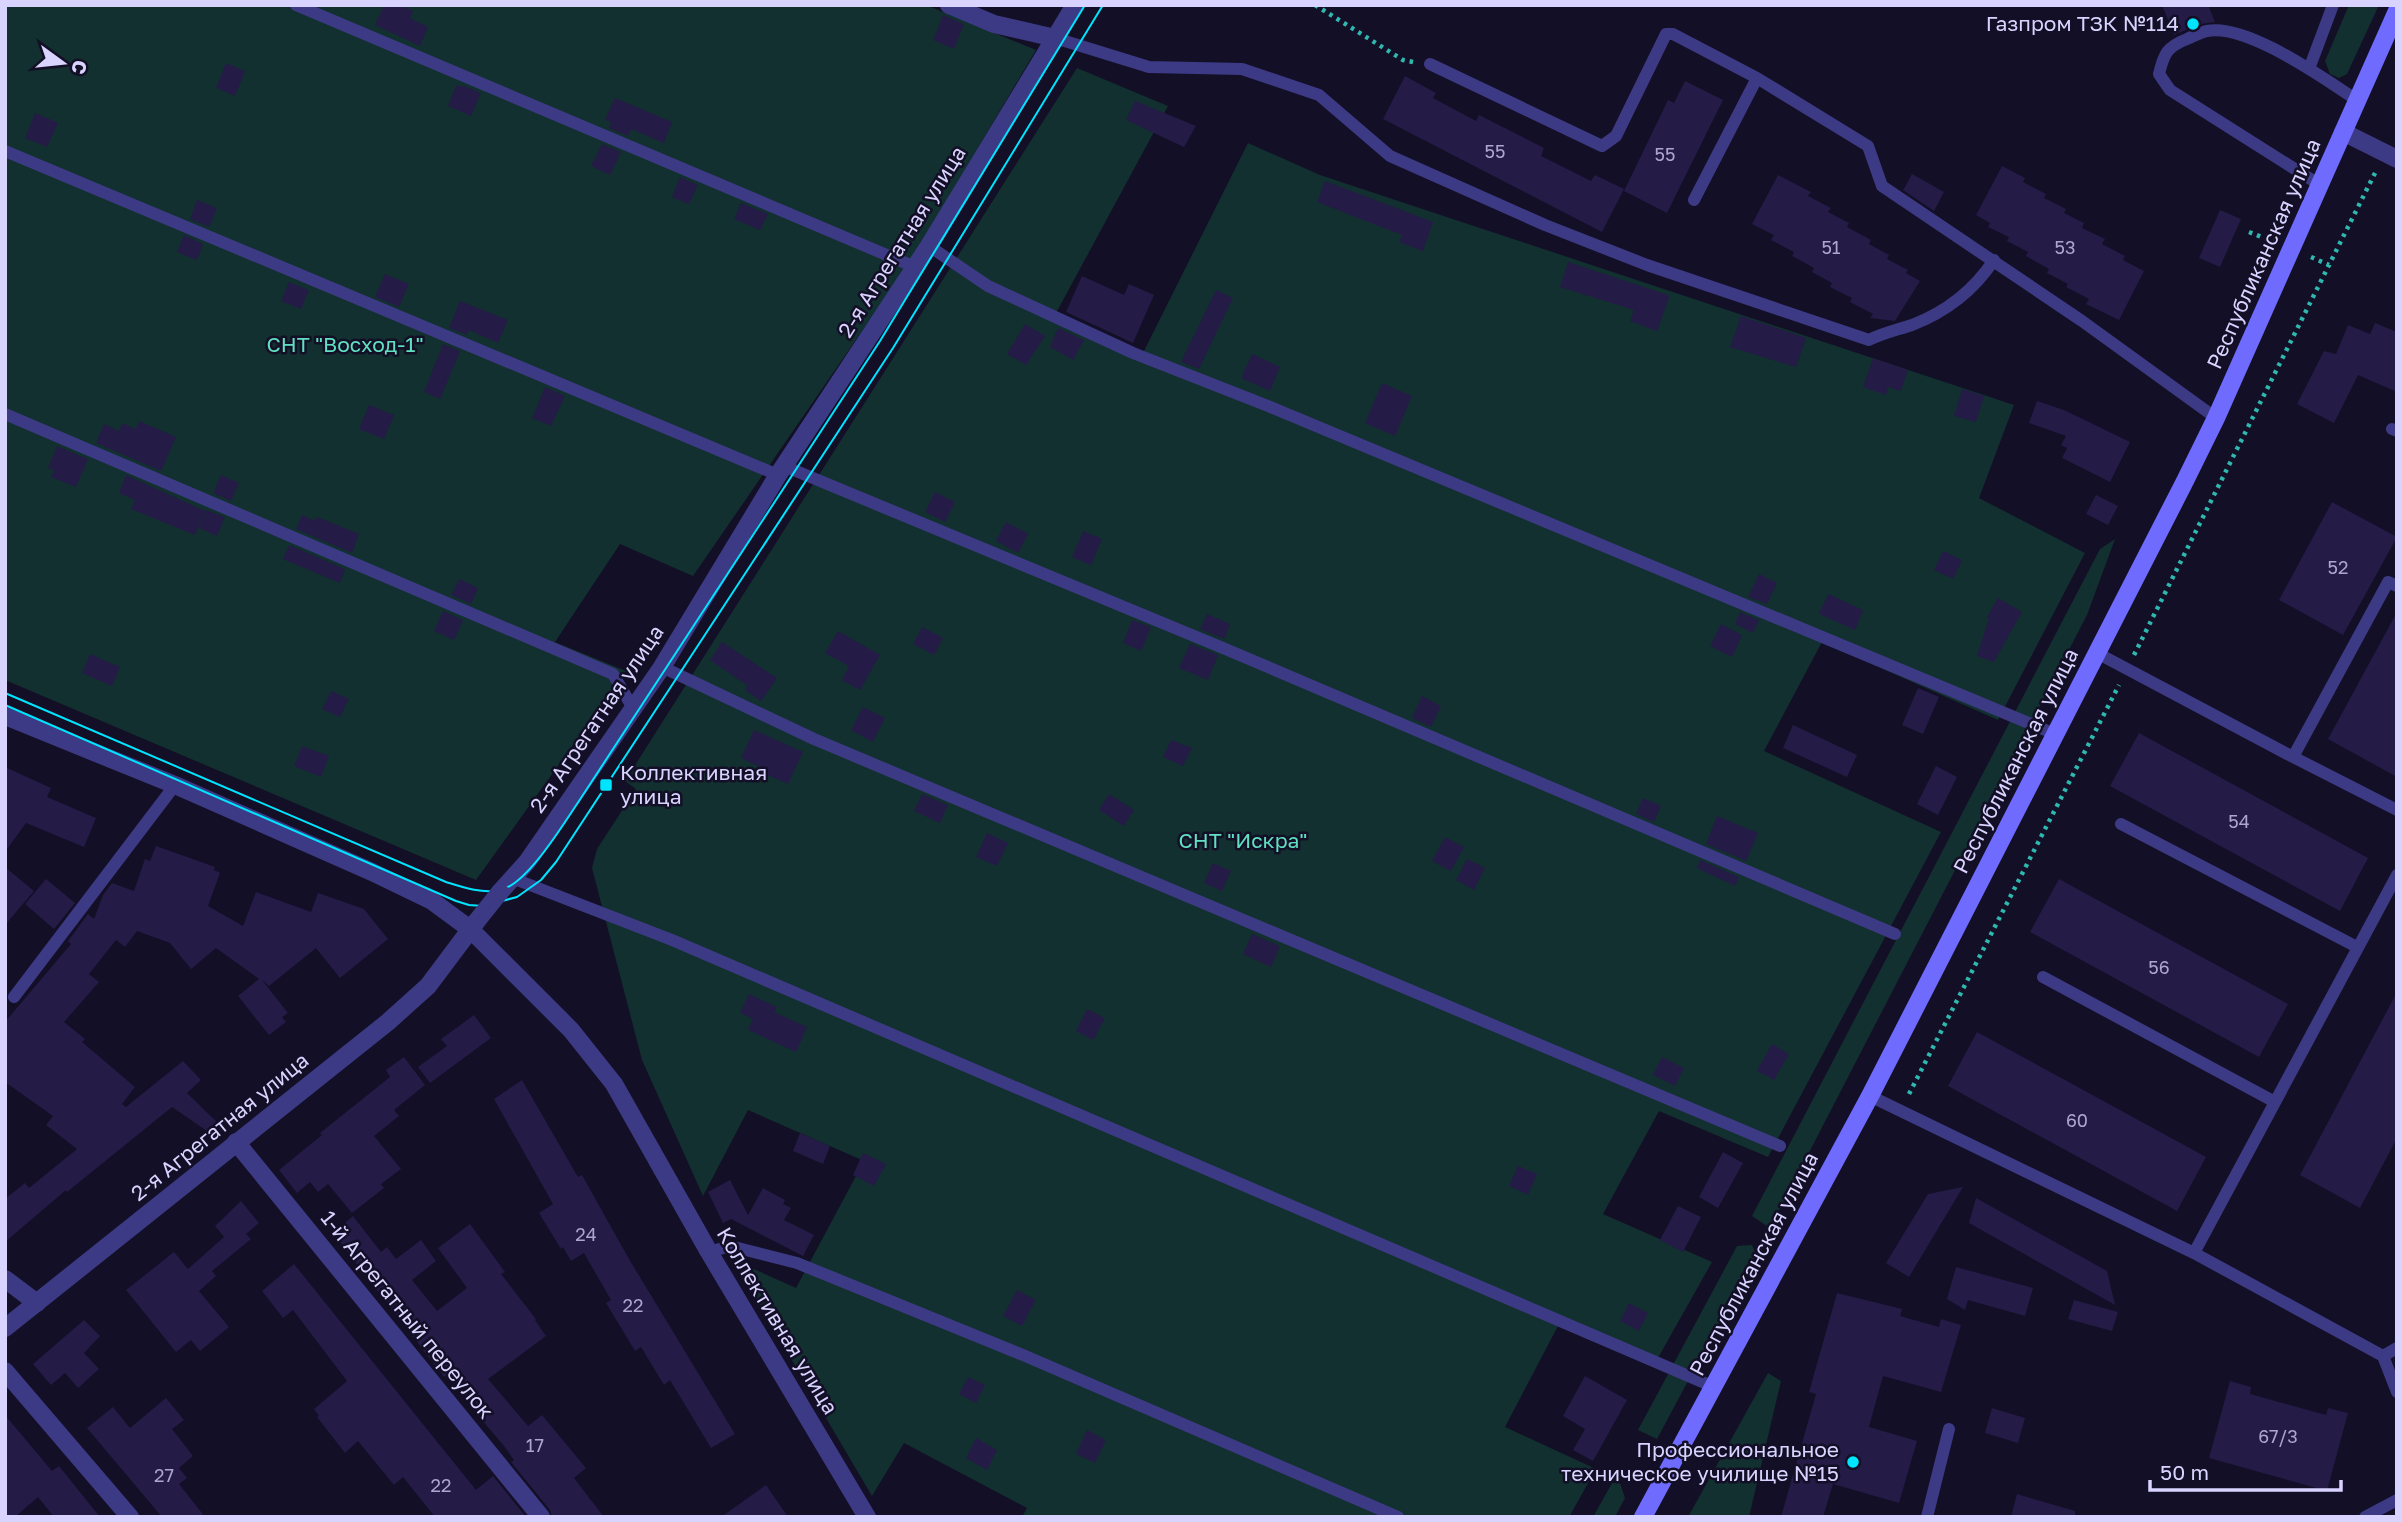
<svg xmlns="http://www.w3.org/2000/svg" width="2402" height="1522" font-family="'Golos Text',sans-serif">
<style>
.green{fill:#12302f}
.building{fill:#241b47}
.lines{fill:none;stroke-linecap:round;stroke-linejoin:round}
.path{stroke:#2fb8b0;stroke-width:4.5;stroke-dasharray:3.5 5;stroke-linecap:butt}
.service{stroke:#3d3a85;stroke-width:12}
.minor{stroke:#3d3a85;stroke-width:18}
.tertiary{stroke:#3d3a85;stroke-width:18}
.secondary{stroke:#6f6bff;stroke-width:18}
.tram{stroke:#00e5ff;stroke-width:2}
.minor-bridge{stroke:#3d3a85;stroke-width:18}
.poi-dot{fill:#00e5ff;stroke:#130f26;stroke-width:2.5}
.labels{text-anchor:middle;stroke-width:5;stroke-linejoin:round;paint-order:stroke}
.number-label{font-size:18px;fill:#aca6d1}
.poi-label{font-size:21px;fill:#d9d4ff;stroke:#130f26;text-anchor:end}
.street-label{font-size:21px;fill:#d9d4ff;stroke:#130f26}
.park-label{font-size:21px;fill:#5fe0c0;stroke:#130f26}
</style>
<rect width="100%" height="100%" fill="#130f26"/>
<path class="green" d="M5,5H926L1036,50L913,257L693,576L620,544L555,642L626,671L476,880L5,680Z
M2349,5H2379L2347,74L2339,78L2330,74L2325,61Z
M1077,68L1168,106L1055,315L1142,355L1248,143L1320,175L2014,405L1979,498L2085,553L1998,720L1822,642L1764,751L1941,832L1768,1157L1659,1111L1603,1214L1712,1262L1654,1365L1559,1324L1505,1427L1596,1469L1569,1517H1022L1027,1508L904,1443L872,1496L736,1265H745L796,1288L864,1161L748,1110L703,1196L642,1060L592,868L597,849L636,789L625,781Z
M2115,539L2087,615L1770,1228L1752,1216L2100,549Z
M1752,1245L1756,1254L1657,1439L1638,1430L1737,1246Z
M1768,1373L1781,1381L1749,1517H1688Z
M1612,1483H1620L1625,1498L1615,1517H1593Z"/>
<path class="building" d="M384,5H400L413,11L410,18L428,27L420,46L375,25Z
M2162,5H2208L2215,22L2200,24L2174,35Z
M943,15L964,24L954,49L933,40Z
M226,63L245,71L235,96L216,88Z
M1405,76L1436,93L1433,98L1476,121L1479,115L1544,148L1541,156L1591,181L1595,175L1624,189L1602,232L1383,119Z
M1685,81L1723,100L1667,213L1624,191L1668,100L1674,103Z
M456,86H464L481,93L471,116L448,106Z
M615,98L672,122L664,143L631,129L628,136L609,128L611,122L605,120Z
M1135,101L1196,126L1184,147L1126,120Z
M35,113L58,123L47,147L25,138Z
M602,144L621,152L610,175L591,166Z
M2002,166L2025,178L2023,182L2046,194L2044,198L2066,209L2064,213L2084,223L2082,228L2105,239L2102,244L2125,256L2123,260L2144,271L2119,320L2086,304L2089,299L2066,287L2068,284L2047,273L2049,269L2026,256L2028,252L2007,241L2009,237L1988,227L1990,223L1976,215Z
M1912,174L1944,192L1934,211L1903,190Z
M1778,175L1811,192L1808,196L1831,208L1828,212L1849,223L1847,227L1871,240L1869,244L1889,255L1887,259L1908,270L1906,273L1920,281L1895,321L1870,318L1873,314L1850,302L1852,298L1830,287L1832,283L1812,272L1814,268L1792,256L1794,252L1771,240L1774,235L1752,224Z
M680,177L698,185L689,204L672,197Z
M1325,181L1433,222L1423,251L1399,242L1402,235L1317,202Z
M197,200L217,208L209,227L190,219Z
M741,203L768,214L760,230L734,219Z
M2220,210L2241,219L2220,267L2199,258Z
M184,235L203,244L197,260L177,252Z
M1568,262L1668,295L1669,298L1657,331L1630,321L1634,310L1560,287Z
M385,274L409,284L399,307L375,297Z
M1082,276L1124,295L1129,284L1154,295L1133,343L1066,312Z
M289,282L309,290L301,309L281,301Z
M1216,290L1233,298L1199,369L1181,362Z
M460,301L508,320L498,343L469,330L467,335L449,328Z
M1741,316L1806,338L1796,367L1730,347Z
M2375,323L2397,332V392L2358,375L2334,423L2297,404L2324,351L2336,354L2348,325L2370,334Z
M1025,324L1045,336L1026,365L1007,354Z
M1058,328L1084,340L1073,360L1050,347Z
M443,344L460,351L440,399L424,392Z
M1252,354L1280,367L1270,391L1241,378Z
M1873,358L1908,370L1901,391L1888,387L1886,395L1863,387Z
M1382,383L1412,396L1395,436L1365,423Z
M545,387L565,396L551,426L532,418Z
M1962,389L1984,396L1976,422L1954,416Z
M2037,401L2064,410L2130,442L2110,482L2062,458L2067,448L2061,445L2066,436L2029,423Z
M369,405L394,415L384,439L359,429Z
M139,421L176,437L161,471L96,443L104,424L119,431L122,423L136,429Z
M57,446L88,459L76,487L51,477L54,470L48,468Z
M126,475L205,511L195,535L131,509L135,500L119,493Z
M221,475L239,483L231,501L213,493Z
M935,492L955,502L945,522L925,512Z
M2096,495L2118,506L2108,525L2086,514Z
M2332,502L2397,537L2343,635L2279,600Z
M206,510L225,517L217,536L199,528Z
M302,515L315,521L317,517L359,534L352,553L296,529Z
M1006,522L1028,534L1018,553L996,541Z
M1083,531L1102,539L1091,565L1072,557Z
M289,545L345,569L340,583L283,559Z
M1943,551L1962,560L1953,579L1934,570Z
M1759,574L1777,583L1767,604L1748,597Z
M459,579L478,588L471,604L451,595Z
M1828,594L1863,610L1855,630L1819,614Z
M1998,598L2022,612L1994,662L1977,656L1989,618L1987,617Z
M443,611L463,620L454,640L434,631Z
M1740,612L1759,620L1753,633L1735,624Z
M2397,612V777L2328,739Z
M1207,614L1230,624L1224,639L1200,629Z
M1132,620L1151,627L1141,651L1123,643Z
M1721,624L1742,635L1732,657L1710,646Z
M922,627L943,638L934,655L913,644Z
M838,631L880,655L860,690L842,680L849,666L825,653Z
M722,642L777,678L761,701L745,690L748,686L710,660Z
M1190,644L1218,655L1208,680L1179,668Z
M90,654L120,667L112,686L82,673Z
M1918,688L1939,697L1923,734L1902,725Z
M331,691L349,699L340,717L322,709Z
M1422,696L1441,706L1431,727L1412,718Z
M863,707L885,718L873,742L851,730Z
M1793,725L1857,755L1847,777L1783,748Z
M754,730L803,752L788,784L765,774L766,770L741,758Z
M2139,733L2368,858L2340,911L2110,786Z
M1171,740L1192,748L1183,766L1163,757Z
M302,746L329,756L321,777L294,766Z
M1936,766L1957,777L1938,815L1917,804Z
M5,767L51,788L47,797L96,818L84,847L26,823L5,852Z
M922,794L948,805L940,823L914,811Z
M1109,794L1134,810L1124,826L1099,810Z
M1643,798L1661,806L1654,822L1636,814Z
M1717,816L1758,833L1746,861L1706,844Z
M987,833L1008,843L997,866L976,857Z
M1445,837L1464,847L1451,871L1432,861Z
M156,846L215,867L214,870L220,873L208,906L243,926L256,892L311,912L318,893L364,909L388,939L340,978L316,948L269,986L262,980L288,1013L282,1017L286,1022L269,1035L238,996L259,979L216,948L191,969L170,943L137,931L125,947L116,940L89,974L99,982L64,1022L85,1039L82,1042L135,1087L122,1104L126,1107L183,1061L201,1080L187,1093L224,1129L217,1138L172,1107L67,1192L66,1190L5,1242V1199L25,1183L29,1188L77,1149L46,1125L53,1116L5,1082V1022L71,944L68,941L88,914L94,919L103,895L112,883L134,891L145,859L150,861Z
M1467,859L1485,868L1474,890L1456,880Z
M1700,860L1739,877L1735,886L1697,868Z
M1213,863L1231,871L1222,891L1204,883Z
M5,867L34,891L5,925Z
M46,879L75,903L54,929L25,904Z
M2059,879L2288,1004L2259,1057L2030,932Z
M1252,934L1280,946L1271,967L1243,954Z
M2397,992V1138L2360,1208L2300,1175Z
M749,994L777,1007L774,1012L807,1027L796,1052L748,1030L753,1019L740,1013Z
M1087,1009L1105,1018L1093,1040L1076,1031Z
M474,1015L491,1038L430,1083L418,1067L447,1046L441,1039Z
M1977,1032L2206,1157L2177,1211L1948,1086Z
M1772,1044L1789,1054L1774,1080L1757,1071Z
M404,1057L425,1085L394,1110L399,1116L374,1136L401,1169L381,1184L384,1188L352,1213L328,1184L318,1192L310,1182L297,1193L279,1170L322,1135L320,1133L390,1077L386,1070Z
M1662,1057L1684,1068L1675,1086L1653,1075Z
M522,1080L578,1177L582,1175L629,1259L735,1434L711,1448L670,1380L664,1385L641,1347L635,1351L606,1303L611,1300L584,1253L571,1261L563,1247L561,1249L539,1213L553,1204L494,1099Z
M800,1133L830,1146L823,1164L793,1151Z
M1723,1152L1743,1163L1718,1208L1699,1197Z
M863,1153L886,1164L874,1186L853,1175Z
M1518,1166L1537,1174L1528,1195L1509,1186Z
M730,1180L748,1215L763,1188L785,1200L783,1204L791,1208L784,1220L814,1235L803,1256L731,1219L723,1223L708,1192Z
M1963,1187L1909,1277L1886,1263L1928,1194Z
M1976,1198L2107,1271L2115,1305L1969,1223Z
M241,1201L259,1223L246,1234L251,1239L212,1271L216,1276L199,1291L229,1327L200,1351L191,1340L176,1352L126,1290L174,1252L188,1269L224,1237L215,1226Z
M1678,1206L1701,1217L1683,1252L1660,1240Z
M353,1216L381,1252L387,1247L396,1259L421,1240L436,1261L412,1280L437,1311L467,1288L438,1248L470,1224L505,1272L501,1274L536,1319L535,1320L546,1336L488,1379L528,1426L542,1415L586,1468L574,1478L604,1517H552L550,1510L511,1462L514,1460L504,1446L471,1407L476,1403L449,1373L444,1377L333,1233Z
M294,1264L476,1490L493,1476L526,1517H435L403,1477L394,1485L358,1441L345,1453L317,1417L319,1416L314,1409L347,1381L293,1310L283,1318L262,1291Z
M1956,1267L2033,1288L2025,1316L1968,1300L1965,1310L1947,1299Z
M1017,1290L1036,1300L1022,1326L1003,1316Z
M1837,1293L1902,1309L1900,1316L1939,1327L1941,1319L1961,1325L1941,1392L1883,1376L1869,1427L1917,1441L1899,1503L1833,1484L1823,1517H1781L1816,1394L1809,1392Z
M2074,1300L2118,1312L2112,1331L2068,1319Z
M1629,1303L1648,1313L1639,1331L1620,1321Z
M84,1320L100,1336L84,1353L99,1369L78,1388L65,1373L51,1385L33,1364Z
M1585,1376L1627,1400L1593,1461L1573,1450L1585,1429L1563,1416Z
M968,1377L985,1385L976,1403L959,1394Z
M2230,1381L2251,1387L2250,1394L2326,1415L2328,1408L2348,1413L2327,1491L2209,1458Z
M166,1398L184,1420L172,1429L193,1456L179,1468L187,1478L179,1484L205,1517H162L87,1428L113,1407L130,1428Z
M1992,1408L2025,1418L2018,1443L1985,1433Z
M5,1415L52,1471L59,1466L100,1517H54L38,1497L15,1517H5Z
M1087,1430L1106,1440L1095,1463L1076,1454Z
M976,1438L997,1450L987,1470L966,1458Z
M766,1485L788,1517H721Z
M2017,1494L2075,1511V1517H2011Z"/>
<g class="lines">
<path class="path" d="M1315,5L1403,60L1413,62
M2249,232L2274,242
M2311,257L2329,265
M2134,655L2376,171
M1909,1094L2119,685"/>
<path class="service" d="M296,5L915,267
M1055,38L1149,67L1242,69L1319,95L1390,156L1545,225L1647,265L1869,340C1883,333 1897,330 1912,325C1946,312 1974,290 1994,260
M1430,64L1602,146L1616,136L1666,34H1673L1757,78L1868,146L1882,186L2082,321L2216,418
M2309,69L2333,5
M5,151L778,475
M2320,185L2170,90L2159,74C2164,53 2167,47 2187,39C2194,36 2201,32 2207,31C2247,23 2324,79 2357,100
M1694,200L1757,78
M929,246L988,286L1133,353L1268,406L2055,734
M5,414L613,674L634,710
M2392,429L2397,431
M784,466L1223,648L1895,934
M2097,653L2293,757L2388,582L2397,586
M662,667L814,739L1780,1146
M2293,757L2397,810
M2121,824L2357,947
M512,878L672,940L1714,1387
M2043,977L2275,1102
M14,997L175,785
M1870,1096L2194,1253L2383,1356L2397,1392
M709,1252L730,1246L797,1263L1023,1355L1398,1517
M2194,1253L2397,875
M2383,1356L2397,1348
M1927,1517L1949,1429
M2365,1517L2397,1500"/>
<path class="minor" d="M949,5L994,24L1055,38
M5,716L175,785L372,872L432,901L470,929L571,1030L614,1084L709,1252L867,1517
M500,892L527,862L662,667L778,475L929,246L1075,5
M236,1142L541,1517
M5,1279L37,1303
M5,1328L388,1022L428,986L476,922
M5,1371L130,1517"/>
<path class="tertiary" d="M2343,132L2397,159"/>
<path class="secondary" d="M1643,1517L1870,1096L2185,481L2216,418L2397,11"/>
<path class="tram" d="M5,693L446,882C462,887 482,894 500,890C527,885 564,823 579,801L880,341L1085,5
M5,705L456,901L469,905L483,906L517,897L541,880L556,862L893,348L1103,5"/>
<path class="minor-bridge" d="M476,922L500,892"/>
</g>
<g class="poi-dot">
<circle cx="2193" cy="24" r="7"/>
<rect x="599" y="778" width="14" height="14" rx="3.5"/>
<circle cx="1853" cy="1462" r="7"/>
</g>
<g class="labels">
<g class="number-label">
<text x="1495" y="158">55</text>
<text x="1665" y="161">55</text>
<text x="1831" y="254">51</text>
<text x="2065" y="254">53</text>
<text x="2338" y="574">52</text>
<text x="2239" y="828">54</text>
<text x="2159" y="974">56</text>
<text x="2077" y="1127">60</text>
<text x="586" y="1241">24</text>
<text x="633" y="1312">22</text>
<text x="2278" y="1443">67/3</text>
<text x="535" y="1452">17</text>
<text x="164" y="1482">27</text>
<text x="441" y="1492">22</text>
</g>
<g class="poi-label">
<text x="2179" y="31">Газпром ТЗК №114</text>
<text x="620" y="780" text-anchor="start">Коллективная<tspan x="620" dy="24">улица</tspan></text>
<text x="1839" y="1457">Профессиональное<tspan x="1839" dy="24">техническое училище №15</tspan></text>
</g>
<g class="street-label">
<text transform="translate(902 242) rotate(-58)" y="7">2-я Агрегатная улица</text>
<text transform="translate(2264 254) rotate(-66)" y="7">Республиканская улица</text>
<text transform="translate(597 719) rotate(-56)" y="7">2-я Агрегатная улица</text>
<text transform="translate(2016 761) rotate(-63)" y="7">Республиканская улица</text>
<text transform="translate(220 1127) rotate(-39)" y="7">2-я Агрегатная улица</text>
<text transform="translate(1754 1264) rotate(-62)" y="7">Республиканская улица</text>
<text transform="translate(407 1315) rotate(51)" y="7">1-й Агрегатный переулок</text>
<text transform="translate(777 1321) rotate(59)" y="7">Коллективная улица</text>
</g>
<g class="park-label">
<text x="345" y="352">СНТ "Восход-1"</text>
<text x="1243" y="848">СНТ "Искра"</text>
</g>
</g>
<rect width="2402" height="1522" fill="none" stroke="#d9d4ff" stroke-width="14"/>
<g transform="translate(63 63) rotate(105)" stroke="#130f26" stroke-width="5" paint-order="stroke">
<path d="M0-5L12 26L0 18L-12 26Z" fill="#d9d4ff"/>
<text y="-10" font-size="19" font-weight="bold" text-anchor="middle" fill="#d9d4ff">С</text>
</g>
<path d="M2150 1480v10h191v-10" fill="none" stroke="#d9d4ff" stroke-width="3.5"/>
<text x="2160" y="1480" font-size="21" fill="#d9d4ff" stroke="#130f26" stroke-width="5" paint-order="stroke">50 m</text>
</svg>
